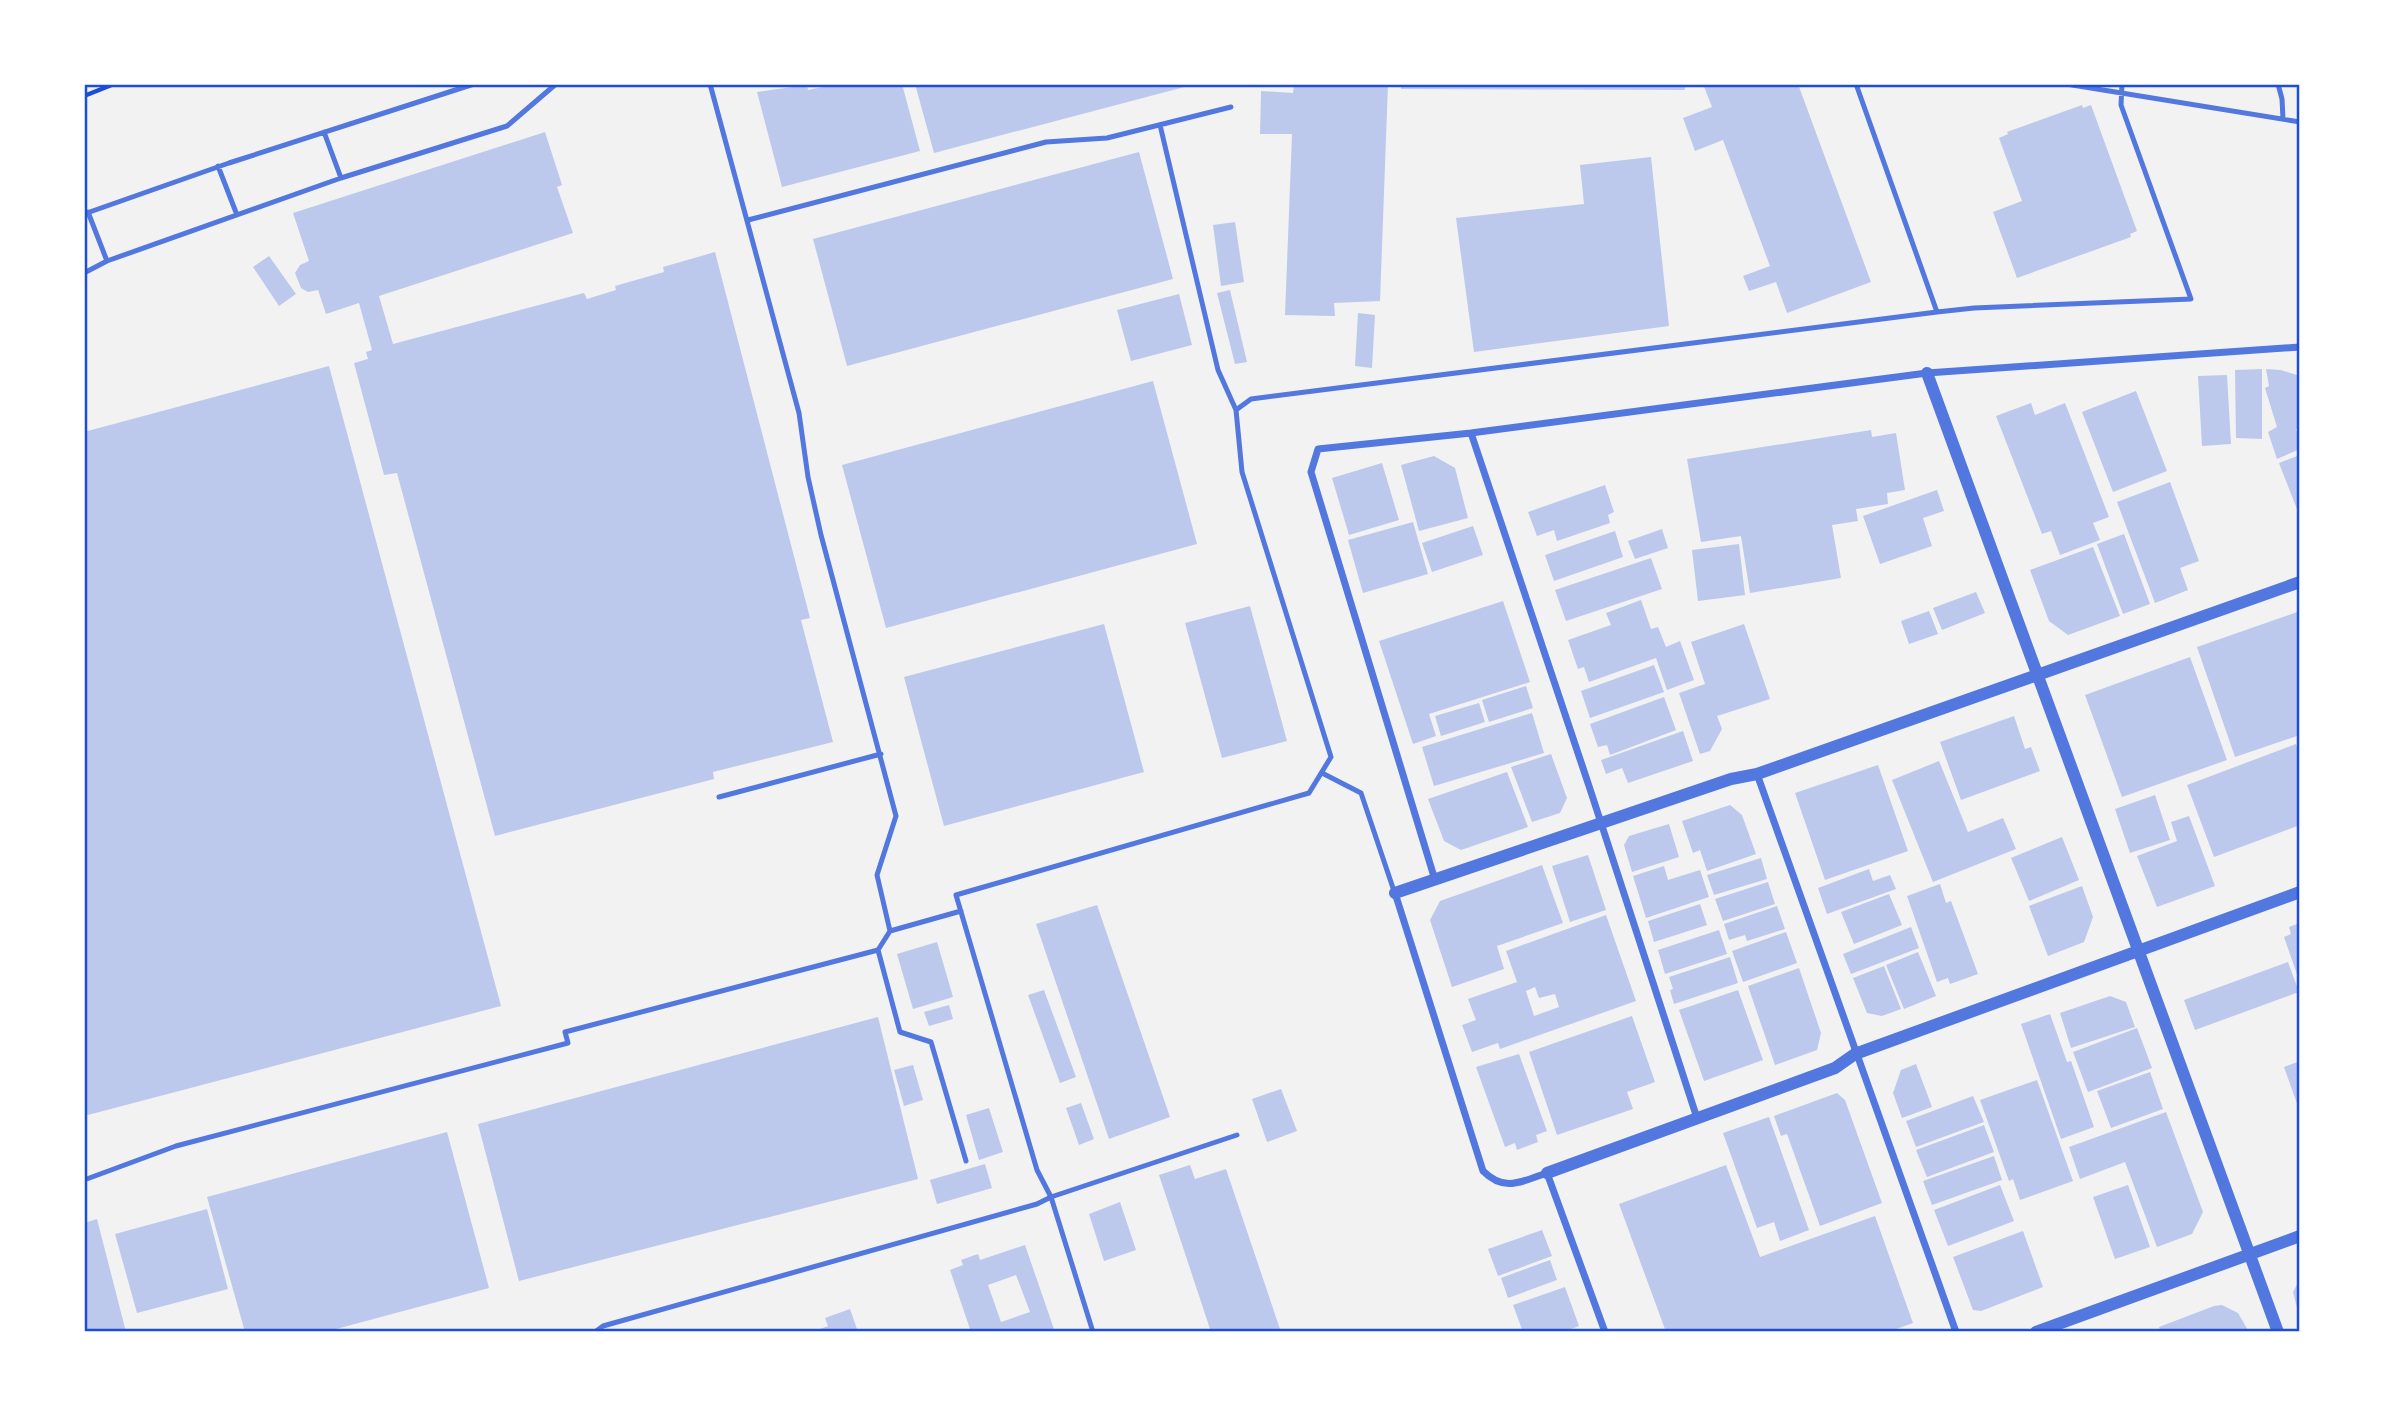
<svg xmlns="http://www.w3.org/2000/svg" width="2384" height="1416" font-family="Literata,serif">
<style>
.building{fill:#bdc9ec;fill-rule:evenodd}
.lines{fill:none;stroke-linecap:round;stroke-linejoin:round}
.path{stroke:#1d4ed8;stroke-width:4.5}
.service{stroke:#5277de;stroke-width:5}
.minor{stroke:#5277de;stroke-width:7}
.tertiary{stroke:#5277de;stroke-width:12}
.neatline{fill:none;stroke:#1d4ed8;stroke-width:2.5}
</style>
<rect width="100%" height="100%" fill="#f2f2f2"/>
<path class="building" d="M837,84H902L920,151L782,187L757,92L807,85L808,90Z
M915,84H1192V85L934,153Z
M1294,84H1388L1380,301L1334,303L1335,316L1285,315L1292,134H1260L1261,91L1293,93Z
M1401,84H1685V90L1401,89Z
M1703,84H1798L1871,282L1787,313L1776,282L1749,291L1743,276L1770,266L1723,140L1695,151L1683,118L1712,107Z
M2082,105L2083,108L2091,105L2137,231L2130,234L2131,237L2017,278L1993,212L2022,201L1999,138L2008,134L2007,132Z
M545,132L562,185L557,187L573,233L379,296L393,344L584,293L587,299L616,290L615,286L664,272L663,267L715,252L810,618L801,620L833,742L713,772L714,779L495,836L397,473L384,475L354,363L368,359L366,352L372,350L359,303L326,314L318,290L308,292L301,288L295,273L300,265L309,261L293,213Z
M1139,152L1173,279L847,366L813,239Z
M1651,157L1669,326L1474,352L1456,218L1584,204L1580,165Z
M1235,222L1244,282L1221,286L1213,225Z
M269,256L296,294L279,306L253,267Z
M1230,290L1247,362L1235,364L1217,293Z
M1179,294L1192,345L1131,361L1117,310Z
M1358,313L1375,315L1372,368L1355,366Z
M329,366L501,1006L84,1116V432Z
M2262,369V439L2236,438L2235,370Z
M2266,369L2281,370L2300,376V427L2296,429L2300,440V449L2277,459L2268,432L2277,427L2265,388L2269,386Z
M2227,375L2231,444L2202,446L2198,376Z
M1153,381L1197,544L886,628L842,465Z
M2136,391L2167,471L2113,492L2082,412Z
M2031,403L2035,415L2065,403L2109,517L2093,523L2100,540L2060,555L2051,531L2042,534L1996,416Z
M1871,430L1872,437L1896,433L1905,490L1887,493L1888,504L1856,509L1858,521L1832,525L1841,578L1750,593L1741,536L1701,542L1687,459Z
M2300,455V517L2279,463Z
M1434,456L1455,468L1468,518L1419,531L1401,465Z
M1382,463L1399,520L1349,535L1332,478Z
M2170,482L2199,561L2180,568L2188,590L2155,603L2117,502Z
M1605,485L1614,512L1608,515L1610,523L1557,541L1554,530L1537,536L1528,512Z
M1937,490L1944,511L1923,518L1932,546L1880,564L1863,516Z
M1413,522L1428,574L1363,593L1348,540Z
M1473,526L1483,555L1432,572L1422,543Z
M1662,529L1668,548L1635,559L1628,541Z
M1615,531L1623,557L1554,581L1545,555Z
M2124,534L2150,604L2123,614L2097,544Z
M1739,544L1745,595L1698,601L1692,550Z
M2093,547L2120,616L2068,635L2049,621L2030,570Z
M1651,558L1662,589L1566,621L1555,590Z
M1976,592L1985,613L1942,630L1933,608Z
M1641,600L1651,629L1658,627L1666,647L1680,641L1694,680L1667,690L1656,658L1589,682L1584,667L1578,669L1568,640L1611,625L1606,613Z
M1503,601L1530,682L1429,714L1436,736L1413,744L1379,641Z
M1250,606L1287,741L1222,758L1185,623Z
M1929,611L1938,634L1909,644L1901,621Z
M2300,611V735L2235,757L2197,647Z
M1104,624L1144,772L944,826L904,677Z
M1744,624L1770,699L1717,716L1722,729L1710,751L1700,754L1679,693L1705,684L1691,642Z
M2190,657L2227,760L2122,797L2085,695Z
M1654,665L1664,692L1590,718L1581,691Z
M1526,686L1533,708L1489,722L1482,700Z
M1664,697L1676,730L1610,755L1607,745L1598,747L1590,724Z
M1479,703L1485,722L1441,736L1435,716Z
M1532,713L1544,753L1434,786L1422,747Z
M2014,716L2025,749L2031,747L2040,771L1961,800L1940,742Z
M1683,731L1693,761L1628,783L1622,768L1606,774L1601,760Z
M2296,744L2300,756V825L2214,857L2187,785Z
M1551,754L1567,798L1560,813L1532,822L1511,767Z
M1939,761L1968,832L2003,818L2016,849L1933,882L1892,780Z
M1878,765L1908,851L1825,880L1795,793Z
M1507,772L1528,827L1461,850L1444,841L1428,799Z
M2155,795L2170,840L2130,853L2115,809Z
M1730,805L1742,815L1756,854L1707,871L1700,850L1693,853L1682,821Z
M2189,816L2215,886L2157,907L2137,856L2177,841L2171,822Z
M1669,824L1679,857L1632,872L1624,845L1629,836Z
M2062,837L2079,880L2029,901L2011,858Z
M1588,855L1606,910L1570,922L1552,866Z
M1761,858L1767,879L1714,895L1707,875Z
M1542,865L1563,923L1497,946L1504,969L1452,987L1430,920L1440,901Z
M1664,866L1668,880L1700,870L1709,897L1646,918L1633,876Z
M1869,869L1873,881L1890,875L1896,889L1827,914L1818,888Z
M1768,882L1775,904L1723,921L1715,899Z
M1940,884L1946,903L1951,901L1978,974L1950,984L1948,978L1937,982L1907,896Z
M2082,886L2093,917L2084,942L2048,956L2029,906Z
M1889,894L1902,925L1854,944L1841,912Z
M1700,904L1707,925L1654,942L1648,921Z
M1097,905L1170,1117L1109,1139L1036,924Z
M1777,906L1785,929L1747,941L1745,935L1729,940L1724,924Z
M1606,915L1636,1001L1500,1049L1498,1043L1472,1052L1462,1025L1476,1020L1468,999L1517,982L1506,951ZM1535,987L1539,998L1555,994L1559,1007L1534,1016L1526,991Z
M2300,923V983L2284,937L2291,934L2289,927Z
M1911,927L1919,948L1851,974L1843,954Z
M1719,930L1727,954L1665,974L1658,950Z
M1786,932L1797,963L1743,982L1732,951Z
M937,942L953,997L913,1009L897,954Z
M1918,952L1936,996L1904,1009L1886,965Z
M1730,957L1738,983L1674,1004L1670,990L1673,989L1669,977Z
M2288,962L2299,992L2195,1030L2184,1000Z
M1884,966L1901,1009L1882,1016L1867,1013L1853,978Z
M1799,968L1821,1033L1817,1050L1775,1065L1748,986Z
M1044,990L1076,1077L1060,1083L1028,995Z
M1738,990L1763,1060L1704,1081L1679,1010Z
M2110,996L2126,1002L2135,1027L2071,1048L2060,1013Z
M949,1005L953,1019L929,1026L924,1012Z
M2050,1014L2067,1062L2071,1061L2094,1127L2061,1139L2021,1024Z
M1632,1016L1655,1082L1627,1092L1633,1109L1557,1135L1529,1052Z
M878,1017L918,1179L519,1281L478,1124Z
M2137,1028L2152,1068L2088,1092L2073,1052Z
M1519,1054L1547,1131L1536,1135L1538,1142L1517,1150L1515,1143L1505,1147L1476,1067Z
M2300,1061V1112L2284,1067Z
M1916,1064L1932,1107L1902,1118L1893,1093L1901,1070Z
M913,1065L923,1100L904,1106L894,1070Z
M2150,1072L2163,1109L2111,1128L2097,1091Z
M2037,1080L2073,1181L2020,1200L2013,1179L2009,1181L1980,1100Z
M1281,1089L1297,1131L1267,1142L1252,1099Z
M1837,1093L1845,1100L1882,1203L1820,1226L1787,1134L1781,1136L1774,1116Z
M1973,1096L1984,1122L1916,1147L1906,1121Z
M1081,1103L1094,1139L1079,1145L1066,1108Z
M989,1108L1003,1152L979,1160L966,1115Z
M2166,1112L2203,1212L2192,1234L2157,1247L2125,1162L2080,1179L2069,1147Z
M1769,1117L1809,1230L1780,1241L1774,1222L1757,1228L1723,1133Z
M1984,1125L1994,1152L1927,1177L1916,1150Z
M447,1132L489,1288L325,1332H245L207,1197Z
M1994,1156L2002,1180L1932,1205L1923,1181Z
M985,1164L992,1188L937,1204L930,1180Z
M1190,1165L1195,1179L1226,1169L1281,1332H1211L1159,1175Z
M1726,1165L1760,1257L1875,1216L1913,1323L1888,1332H1666L1619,1204Z
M2000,1185L2014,1221L1948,1246L1934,1210Z
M2128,1185L2150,1247L2115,1259L2093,1197Z
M1120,1202L1136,1250L1104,1261L1089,1214Z
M207,1209L228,1289L137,1313L115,1234Z
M97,1219L126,1332H84V1223Z
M1542,1230L1552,1256L1498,1276L1488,1249Z
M2023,1231L2043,1287L1981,1311L1973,1310L1953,1257Z
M1025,1245L1055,1332H971L950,1270L963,1265L961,1260L978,1254L980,1260ZM1016,1275L1030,1312L1001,1322L988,1285Z
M1550,1260L1557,1280L1508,1298L1501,1278Z
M2300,1279V1320L2293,1292Z
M1565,1287L1579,1326L1563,1332H1523L1513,1305Z
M2222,1305L2238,1313L2249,1332H2161L2159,1327L2214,1306Z
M850,1309L858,1332H812L828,1326L825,1318Z"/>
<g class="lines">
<path class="path" d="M84,96L114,84"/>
<path class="service" d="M1856,84L1937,312
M2066,84L2300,122
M2278,84L2282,99L2283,119
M1160,125L1218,370L1236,410
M324,132L341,178
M218,166L237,215
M88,212L107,261
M84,214L229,163L474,84
M748,220L1046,142L1107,138L1231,107
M84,273L107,261L341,178L507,126L556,84
M1322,773L1361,793L1394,891
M719,797L881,754
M890,931L961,911
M878,950L900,1032L931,1042L966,1161
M84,1180L176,1146L568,1043L565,1032L878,950L890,931L877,875L896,816L821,535L808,477L799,413L710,84
M595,1332L603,1326L1037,1204L1051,1197L1237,1135
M1093,1332L1051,1197L1037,1170L956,895L1309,793L1331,757L1242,472L1236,410L1251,399L1937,312L1974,308L2191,299L2121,105L2122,84"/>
<path class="minor" d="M1471,433L1590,789L1697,1118
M1757,774L1956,1332
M1435,880L1311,472L1318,449L1471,433L1927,373L2300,347
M1395,893L1483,1171C1505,1193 1522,1181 1547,1173L1605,1332"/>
<path class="tertiary" d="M1927,373L2278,1332
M1395,893L1731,779L1757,774L2300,582
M1547,1173L1835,1068L1855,1054L2300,892
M2036,1332L2300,1236"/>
</g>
<rect width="2384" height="1416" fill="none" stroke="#ffffff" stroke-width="172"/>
<rect x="86" y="86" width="2212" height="1244" class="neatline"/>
</svg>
